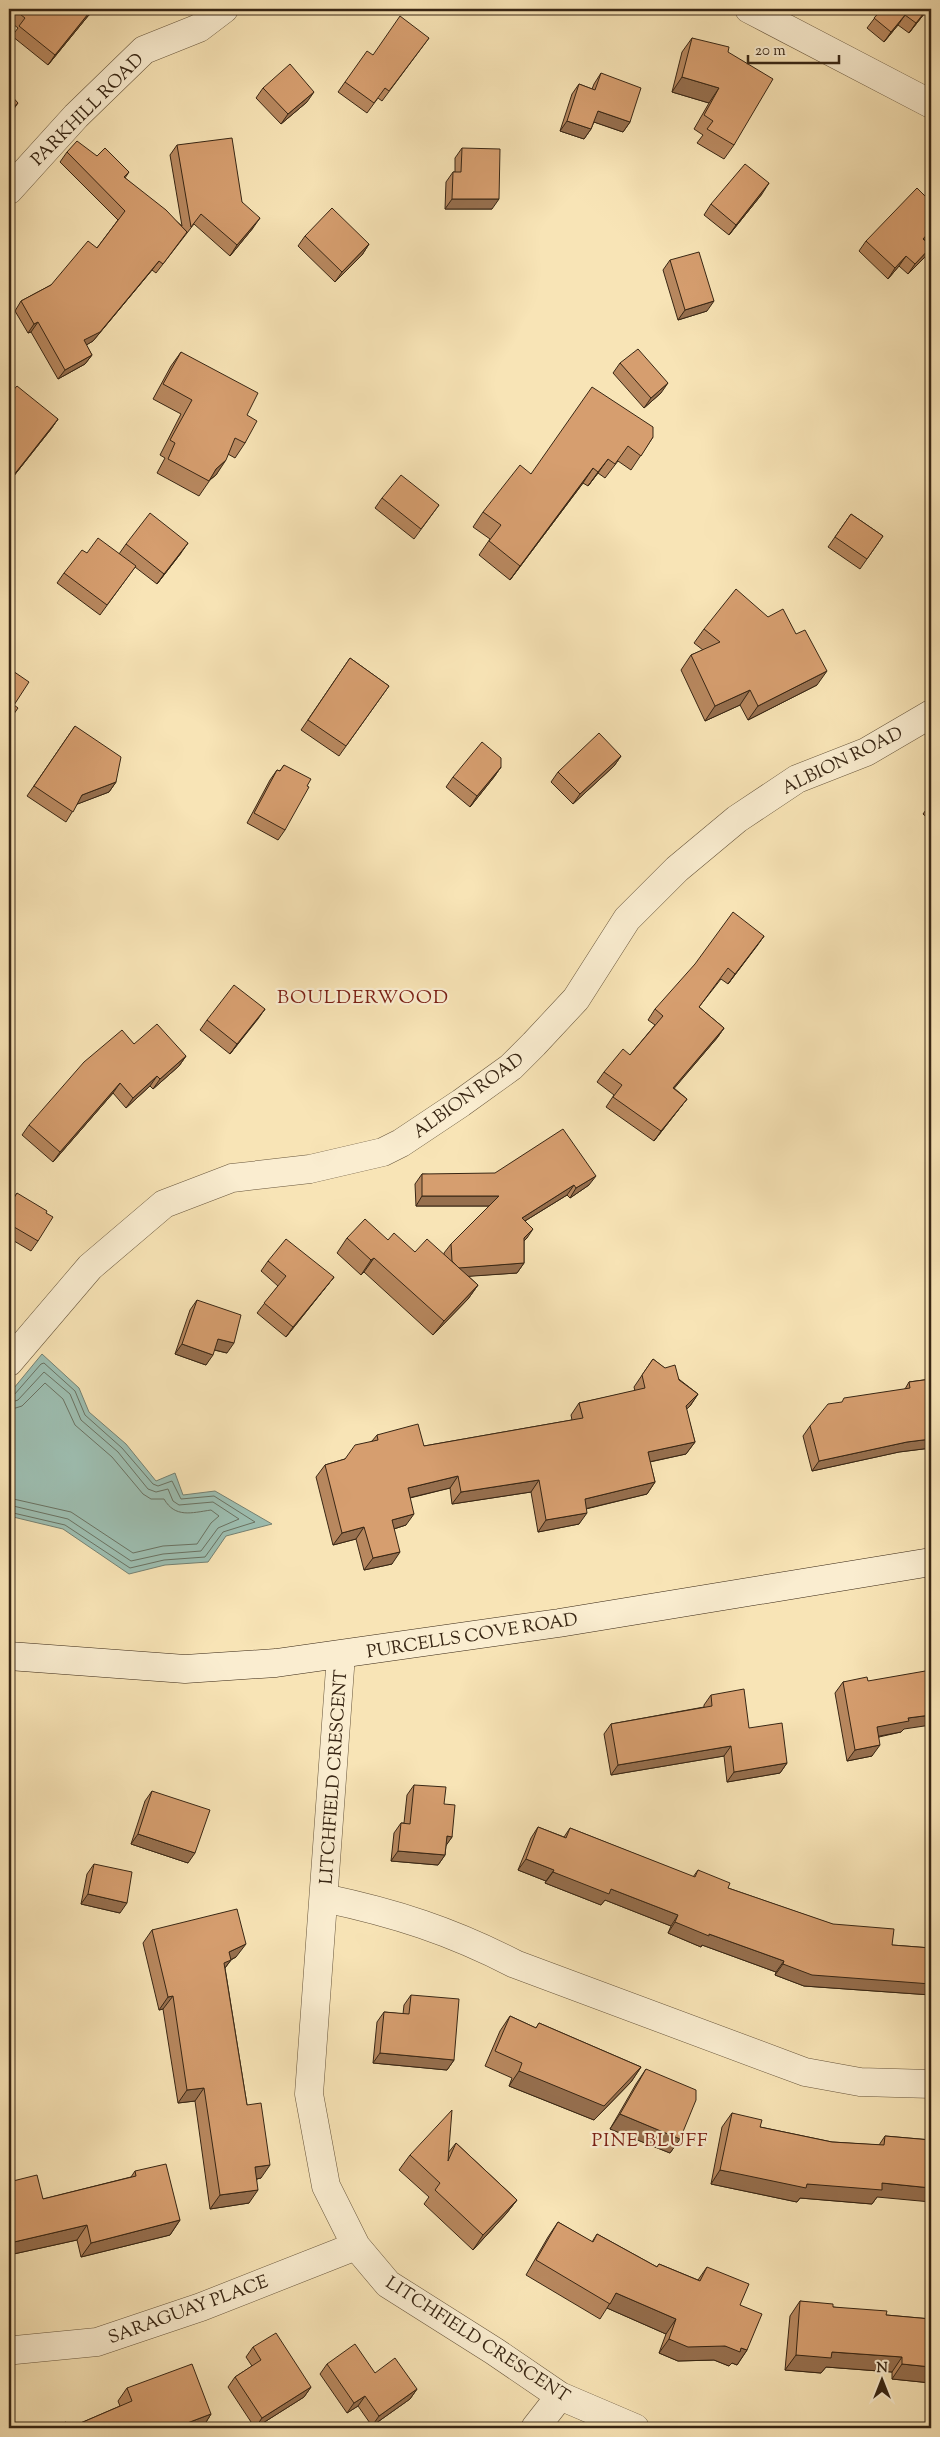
<svg xmlns="http://www.w3.org/2000/svg" width="940" height="2437" font-family="'Sorts Mill Goudy',serif">
<style>
.water{fill:#9dbeb1;stroke:#758172}
.lines{fill:none;stroke-linecap:round;stroke-linejoin:round}
.shore{stroke:#6a7262;stroke-width:1}
.minor-casing{stroke:#68563c;stroke-width:29}
.secondary-casing{stroke:#382614;stroke-width:29}
.minor{stroke:#faedd0;stroke-width:28}
.secondary{stroke:#faedd0;stroke-width:28}
.wall{fill:#b8885f;stroke:#382614}
.shaded-wall{fill:#966f4e;stroke:#382614}
.building{fill:#d69e6f;stroke:#382614}
.labels{text-anchor:middle;stroke-width:4.5;stroke-linejoin:round;paint-order:stroke}
.street-label{font-size:18px;fill:#382614;stroke:#faedd0}
.neighbourhood-label{font-size:19px;letter-spacing:1px;fill:#7a1f14;stroke:#faedd0}
</style>
<rect width="100%" height="100%" fill="#f8e4b6"/>
<filter id="stains"><feTurbulence type="fractalNoise" baseFrequency=".004" numOctaves="4"/><feColorMatrix values="0 0 0 0 .2 0 0 0 0 .09 0 0 0 0 .02 0 0 0 .5 -.17"/></filter>
<radialGradient id="worn" r=".72"><stop offset=".6" stop-color="#630" stop-opacity="0"/><stop offset="1" stop-color="#630" stop-opacity=".3"/></radialGradient>
<path class="water" d="M42,1354L79,1388L89,1412L126,1444L156,1481L175,1473L183,1495L215,1491L272,1524L226,1536L208,1562L165,1565L129,1574L63,1529L9,1516V1394Z"/>
<g class="lines">
<path class="shore" d="M9,1396L14,1395L41,1364L44,1363L75,1391L85,1415L122,1448L153,1484L158,1486L172,1481L181,1499L214,1496L255,1522L223,1532L205,1557L164,1560L130,1568L65,1525L9,1512
M9,1403L18,1400L44,1372L70,1394L81,1420L118,1452L148,1489L156,1492L168,1489L173,1501L179,1505L213,1502L239,1519L218,1528L201,1551L163,1554L131,1561L68,1519L9,1505
M9,1410L22,1406L45,1383L63,1399L75,1425L112,1457L143,1494L151,1499H164C175,1518 191,1513 211,1510L219,1516L211,1523L197,1544L163,1546L133,1553L71,1512L9,1498"/>
<g class="minor-casing">
<path id="minor" d="M749,9L931,104
M9,190L76,116L144,50L199,28L224,9
M9,1362L90,1267L164,1204L232,1178L310,1169L383,1152L401,1143L461,1103L511,1067L534,1044L576,999L627,919L677,869L737,819L797,779L866,752L931,714
M341,1655L309,2094L326,2186L356,2246L388,2284L494,2351L560,2396L635,2428
M324,1898C395,1913 451,1931 515,1964L805,2072L860,2082L931,2084
M15,2350L97,2342L201,2307L356,2246
M535,2428L560,2396"/>
</g>
<g class="secondary-casing">
<path id="secondary" d="M9,1656L185,1669L276,1663L559,1623L931,1562"/>
</g>
<use href="#minor" class="minor"/>
<use href="#secondary" class="secondary"/>
</g>
<path class="wall" d="M17,9H96L88,16L48,65L12,36L18,28L9,21Z
M877,9H928L909,33L898,25L884,42L867,28L880,11Z
M429,38L382,101L378,98L367,113L338,92L345,82L373,55Z
M692,38L728,52L734,145L724,159L697,143L703,135L694,129L709,103L672,92L682,52Z
M601,73L630,122L623,132L594,122L591,129L584,139L560,131L572,94L579,84L592,89L594,84Z
M263,88L307,102L281,124L256,98Z
M177,145L242,202L253,228L230,256L194,224L156,273L152,270L93,341L86,345L92,355L85,364L58,379L31,332L28,333L15,311L21,301L51,285L97,248L118,220L60,162L67,152L97,156L129,172L125,178L182,226L170,155Z
M462,148L492,209H445L446,182L453,172H455V158Z
M762,194L729,235L704,215L711,204Z
M305,236L369,244L362,255L335,282L298,246Z
M924,240L931,247L925,257L908,274L899,266L888,279L859,251L866,241Z
M670,260L707,311L678,320L663,270Z
M181,352L247,415L245,443L235,458L228,454L216,475L210,480L199,496L157,473L165,458L160,455L181,414L153,399L171,366Z
M620,363L661,393L644,408L613,373Z
M9,395L58,419L51,429L9,482Z
M653,437L631,470L618,461L605,478L598,473L588,486L583,483L510,580L479,555L490,539L473,527L483,512L531,474Z
M382,498L439,505L414,539L375,508Z
M851,514L883,536L860,569L828,547Z
M931,526V543L926,541Z
M126,544L181,553L157,584L135,567L100,615L57,583L64,573L87,553L119,554Z
M704,629L817,685L748,720L740,705L705,721L681,670L691,655L703,650L694,643Z
M350,658L389,686L339,756L301,730Z
M75,726L116,782L109,792L77,804L66,822L27,796Z
M621,756L614,766L573,804L551,782L558,772Z
M284,765L285,830L278,840L247,823L270,780L277,770L280,771Z
M501,767L494,777L470,807L446,787L453,777Z
M931,803V821L923,814Z
M764,936L728,984L721,979L699,1007L724,1028L717,1038L674,1088L687,1099L654,1141L606,1107L614,1095L597,1082L604,1072L630,1055L655,1025L648,1020L655,1009Z
M265,1009L230,1054L200,1030L207,1020Z
M134,1044L186,1056L179,1066L153,1089L150,1086L126,1108L113,1093L53,1162L22,1135L29,1125Z
M422,1174L589,1185L570,1198L567,1195L525,1221L527,1238L524,1241V1263L517,1273L468,1276L478,1285L468,1299L433,1335L364,1272L361,1275L337,1253L347,1238L388,1240L415,1252L444,1255V1253L451,1244L490,1206H416L415,1184Z
M17,1193L38,1241L31,1251L9,1238V1205Z
M268,1261L334,1277L286,1337L257,1313L278,1286L261,1271Z
M197,1300L227,1353L214,1350L206,1365L175,1354L190,1310Z
M653,1359L698,1394L690,1406L686,1409L695,1442L686,1454L650,1462L655,1482L647,1494L586,1509L579,1524L538,1532L531,1492L452,1504L450,1488L410,1498L406,1525L394,1529L392,1564L364,1570L356,1539L333,1545L316,1477L325,1465L345,1459L372,1441L377,1435L424,1446L572,1420L571,1415L579,1403L635,1391L634,1387Z
M931,1379V1448L899,1452L812,1471L803,1436L810,1426L905,1389L909,1382Z
M868,1681L904,1729L901,1732L879,1737L872,1756L847,1761L835,1693L843,1682Z
M711,1695L787,1763L780,1773L727,1782L724,1756L611,1775L604,1734L611,1724L704,1707V1705Z
M414,1785L444,1804L452,1837L446,1845L445,1855L438,1865L391,1861L394,1833L401,1823H404L407,1795Z
M152,1791L188,1863L131,1844L145,1801Z
M538,1827L564,1837L570,1828L693,1877L698,1870L728,1888L892,1945L931,1948V1995L804,1986L775,1975L776,1972L702,1945L701,1947L668,1933L671,1926L605,1900L601,1905L545,1883L546,1881L518,1870L531,1838Z
M94,1864L120,1913L81,1904L87,1874Z
M152,1930L236,1957L231,1960L225,1968L247,2105L261,2178L257,2179L249,2203L210,2209L195,2101L178,2103L163,2009L159,2010L143,1943Z
M411,1995L454,2060L447,2070L373,2063L377,2022L384,2012L403,2014L404,2005Z
M510,2016L536,2028L539,2023L641,2067L631,2082L594,2120L509,2086L512,2078L485,2066L500,2031Z
M646,2069L680,2139L670,2153L610,2129L636,2084Z
M732,2113L760,2127L832,2142L879,2145L885,2136L931,2140L877,2197L872,2204L800,2198L797,2202L711,2184L722,2127Z
M456,2143L517,2200L506,2214L473,2250L424,2204L429,2197L399,2170L410,2155L448,2153Z
M135,2171L180,2220L170,2235L81,2257L77,2240L9,2255V2182L43,2199L131,2177Z
M558,2222L592,2242L597,2234L657,2267L659,2264L698,2280L707,2267L740,2305L747,2350L737,2365L732,2363L729,2366L714,2360L678,2361L659,2353L666,2334L607,2308L600,2319L526,2275L548,2237Z
M800,2301L833,2307L886,2315L931,2319V2383L892,2379V2372L826,2367L821,2373L785,2370L790,2316Z
M253,2347L311,2387L304,2397L255,2428L228,2387L235,2377L252,2366L246,2357Z
M327,2364L375,2373L417,2389L410,2399L372,2426L358,2406L347,2413L320,2374Z
M127,2388L211,2414L203,2427L69,2428L120,2406L118,2401Z"/>
<path class="shaded-wall" d="M92,9H96L88,16L48,65L55,55Z
M927,9H928L909,33L916,23Z
M905,15L898,25L884,42L891,32Z
M682,77L719,88L709,103L672,92Z
M314,92L307,102L281,124L288,114Z
M18,103L11,113L9,115V111Z
M598,111L630,122L623,132L591,121Z
M567,121L591,129L584,139L560,131Z
M769,183L762,194L729,235L736,225Z
M452,199H499L492,209H445Z
M260,218L253,228L230,256L237,245Z
M931,230V232L916,249L923,239Z
M369,244L362,255L335,282L342,272Z
M931,247L925,257L908,274L915,264Z
M906,256L899,266L888,279L895,268Z
M159,261L152,270L93,341L78,350L84,340Z
M714,301L707,311L678,320L685,310Z
M38,322L31,332L28,333L34,324Z
M92,355L85,364L58,379L65,370Z
M668,383L661,393L644,408L651,398Z
M58,419L51,429L9,482L13,476Z
M608,459L598,473L588,486L598,472Z
M226,460L216,475L208,481L216,469Z
M593,468L583,483L510,580L520,566Z
M931,534V543L926,541Z
M188,543L181,553L157,584L164,574Z
M827,671L817,685L748,720L758,706Z
M750,690L740,705L705,721L715,706Z
M621,756L614,766L573,804L580,794Z
M501,767L494,777L470,807L477,796Z
M116,782L109,792L75,805L82,795Z
M764,936L757,946L728,984L735,974Z
M265,1009L258,1019L230,1054L237,1044Z
M724,1028L717,1038L666,1098L673,1088Z
M186,1056L179,1066L153,1089L160,1079Z
M157,1076L150,1086L126,1108L133,1098Z
M120,1083L113,1093L53,1162L60,1152Z
M687,1099L679,1109L654,1141L661,1131Z
M596,1176L589,1185L570,1198L576,1188Z
M574,1185L567,1195L515,1227L522,1218Z
M422,1196H499L493,1206H416Z
M533,1229L527,1238L517,1248L524,1238Z
M374,1258L364,1272L361,1275L371,1260Z
M524,1263L517,1273L445,1278L452,1268Z
M334,1277L286,1337L293,1327Z
M478,1285L468,1299L433,1335L444,1321Z
M218,1339L234,1343L227,1353L211,1349Z
M182,1344L213,1355L206,1365L175,1354Z
M698,1394L690,1406L677,1418L686,1406Z
M931,1439V1448L899,1452L812,1471L819,1461L907,1442Z
M695,1442L686,1454L639,1464L648,1452Z
M458,1476L450,1488L400,1500L408,1488Z
M539,1480L531,1492L452,1504L461,1492Z
M655,1482L647,1494L576,1511L585,1499Z
M587,1513L579,1524L538,1532L546,1520Z
M414,1514L406,1525L384,1532L392,1520Z
M364,1527L356,1539L333,1545L342,1533Z
M400,1552L392,1564L364,1570L373,1558Z
M931,1715V1725L904,1729L901,1732L869,1738L877,1727L908,1718Z
M880,1745L872,1756L847,1761L855,1750Z
M731,1746L724,1756L611,1775L618,1765Z
M787,1763L780,1773L727,1782L734,1772Z
M138,1834L195,1853L188,1863L131,1844Z
M447,1836L452,1837L445,1847Z
M398,1851L445,1855L438,1865L391,1861Z
M526,1859L554,1870L546,1881L518,1870Z
M553,1872L611,1889L678,1915L671,1926L605,1900L601,1905L545,1883Z
M88,1894L127,1903L120,1913L81,1904Z
M675,1922L709,1934L784,1961L776,1972L702,1945L701,1947L668,1933Z
M246,1944L236,1957L230,1960H231L221,1973L215,1976L229,1952Z
M783,1964L931,1984V1995L804,1986L775,1975Z
M173,1996L163,2009L159,2010L168,1997Z
M380,2053L454,2060L447,2070L373,2063Z
M641,2067L631,2082L594,2120L509,2086L519,2071Z
M204,2088L195,2101L178,2103L187,2090Z
M620,2114L680,2139L670,2153L610,2129Z
M270,2165L261,2178L246,2181L255,2167Z
M720,2170L807,2184L882,2183L931,2188V2202L877,2197L872,2204L800,2198L797,2202L711,2184Z
M258,2190L249,2203L210,2209L220,2195Z
M517,2200L506,2214L473,2250L483,2235Z
M180,2220L170,2235L81,2257L91,2243Z
M87,2225L77,2240L9,2255V2250L14,2242Z
M616,2293L676,2319L666,2334L607,2308Z
M669,2339L741,2348L747,2350L737,2365L732,2363L729,2366L714,2360L678,2361L659,2353Z
M832,2352L902,2357L892,2372L826,2367L821,2373L785,2370L796,2355Z
M902,2364L931,2367V2383L892,2379Z
M311,2387L304,2397L255,2428L262,2418Z
M417,2389L410,2399L372,2426L379,2416Z
M365,2396L358,2406L347,2413L354,2403Z
M211,2414L203,2427L198,2428H174Z"/>
<path class="building" d="M17,9H92L55,55L19,26L25,18L16,11Z
M882,9H927L916,23L905,15L891,32L874,18Z
M400,16L429,38L389,91L385,88L374,103L345,82L367,51L373,55Z
M692,38L729,47L728,52L773,79L734,145L707,129L713,121L704,115L719,88L682,77Z
M290,64L314,92L288,114L263,88Z
M601,73L641,88L630,122L598,111L591,129L567,121L579,84L595,90Z
M9,93L18,103L9,111Z
M232,138L242,202L260,218L237,245L201,214L191,227L177,145Z
M77,141L97,156L105,148L129,172L124,177L166,210L187,232L163,264L159,261L100,332L84,340L92,355L65,370L38,322L34,324L21,301L51,285L88,241L97,248L125,211L67,152Z
M462,148L500,149L499,199H452L453,172H461Z
M745,164L769,183L736,225L711,204Z
M917,188L931,202V230L923,239L931,246V247L915,264L906,256L895,268L866,241Z
M332,208L369,244L342,272L305,236Z
M699,252L714,301L685,310L670,260Z
M638,349L668,383L651,398L620,363Z
M181,352L258,393L247,415L257,421L245,443L235,438L226,460L216,469L209,481L168,459L175,443L170,440L192,400L163,384Z
M17,386L58,419L13,476L9,473V395Z
M592,387L653,427V437L641,456L628,446L615,464L608,459L598,472L593,468L520,566L489,541L501,525L483,512L520,465L531,474Z
M401,475L439,505L421,529L382,498Z
M150,513L188,543L164,574L126,544Z
M851,514L883,536L867,559L835,537Z
M98,538L136,566L107,605L64,573L82,550L87,553Z
M736,589L768,617L783,609L796,634L805,630L827,671L758,706L750,690L715,706L691,655L720,642L704,629Z
M350,658L389,686L346,746L308,720Z
M10,669L29,682L14,705L18,708L9,721V671Z
M75,726L121,757L116,782L82,795L73,812L34,786Z
M599,733L621,756L580,794L558,772Z
M482,742L501,758V767L477,796L453,777Z
M284,765L311,779L307,786L309,787L285,830L254,813L277,770L280,771Z
M733,912L764,936L735,974L728,968L699,1007L724,1028L673,1088L687,1099L661,1131L613,1097L622,1085L604,1072L623,1049L630,1055L663,1016L655,1009L695,964Z
M234,985L265,1009L237,1044L207,1020Z
M157,1024L186,1056L160,1079L157,1076L133,1098L120,1083L60,1152L29,1125L84,1062L122,1030L134,1044Z
M563,1129L596,1176L576,1188L574,1185L522,1218L533,1229L524,1238V1263L459,1268L452,1261L451,1244L499,1196H422V1174L495,1173Z
M17,1193L47,1211L46,1213L53,1217L38,1241L9,1224V1206Z
M365,1219L388,1240L394,1233L415,1252L427,1239L478,1285L444,1321L374,1258L371,1260L347,1238Z
M286,1239L334,1277L293,1327L264,1303L286,1276L268,1261Z
M197,1300L241,1315L234,1343L218,1339L213,1355L182,1344Z
M653,1359L665,1368L675,1365L679,1380L698,1394L686,1406L695,1442L648,1452L655,1482L585,1499L587,1513L546,1520L539,1480L461,1492L458,1476L408,1488L414,1514L392,1520L400,1552L373,1558L364,1527L342,1533L325,1465L345,1459L355,1445L378,1440L377,1435L418,1424L424,1446L583,1418L579,1403L645,1388L642,1375Z
M931,1379V1439L907,1442L819,1461L810,1426L828,1404L842,1402L844,1398L910,1388L909,1382Z
M931,1670V1715L908,1718L909,1721L877,1727L880,1745L855,1750L843,1682L867,1677L868,1681Z
M744,1689L749,1728L782,1723L787,1763L734,1772L731,1746L618,1765L611,1724L712,1706L711,1695Z
M414,1785L446,1787L444,1804L455,1805L452,1837L447,1836L445,1855L398,1851L401,1823L410,1824Z
M152,1791L210,1810L195,1853L138,1834Z
M538,1827L566,1838L570,1828L695,1877L698,1870L730,1883L728,1888L833,1924L894,1929L892,1945L931,1948V1984L812,1975L783,1964L784,1961L709,1934V1936L675,1922L678,1915L611,1889L609,1894L553,1872L554,1870L526,1859Z
M94,1864L132,1872L127,1903L88,1894Z
M237,1909L246,1944L229,1952L231,1960L224,1963L247,2105L261,2103L270,2165L255,2167L258,2190L220,2195L204,2088L187,2090L173,1996L168,1997L152,1930Z
M411,1995L459,1999L454,2060L380,2053L384,2012L409,2014Z
M510,2016L536,2028L539,2023L641,2067L604,2106L519,2071L522,2063L495,2051Z
M646,2069L696,2090V2100L680,2139L620,2114Z
M452,2110L448,2161L456,2143L517,2200L483,2235L435,2190L440,2183L410,2155Z
M732,2113L762,2120L760,2127L832,2142L884,2145L885,2136L931,2140V2188L882,2183V2190L807,2184L806,2188L720,2170Z
M166,2164L180,2220L91,2243L87,2225L14,2242L12,2232L9,2233V2182L37,2175L43,2199L136,2176L135,2171Z
M558,2222L593,2242L597,2234L657,2267L659,2264L700,2281L707,2267L749,2284L740,2305L762,2314L747,2350L741,2348L740,2352L725,2346L688,2347L669,2339L676,2319L616,2293L610,2304L536,2260Z
M800,2301L833,2304V2307L887,2311L886,2315L931,2319V2367L902,2364V2357L832,2352L831,2358L796,2355Z
M276,2333L311,2387L262,2418L235,2377L261,2360L253,2347Z
M355,2344L375,2373L395,2358L417,2389L379,2416L365,2396L354,2403L327,2364Z
M192,2364L211,2414L174,2428H52L66,2422L69,2428L132,2401L127,2388Z"/>
<g class="labels">
<g class="street-label">
<text transform="translate(87 109) rotate(-45)" y="6">PARKHILL ROAD</text>
<text transform="translate(842 760) rotate(-26)" y="6">ALBION ROAD</text>
<text transform="translate(468 1095) rotate(-36)" y="6">ALBION ROAD</text>
<text transform="translate(472 1635) rotate(-9)" y="6">PURCELLS COVE ROAD</text>
<text transform="translate(333 1777) rotate(-86)" y="6">LITCHFIELD CRESCENT</text>
<text transform="translate(188 2309) rotate(-20)" y="6">SARAGUAY PLACE</text>
<text transform="translate(478 2339) rotate(33)" y="6">LITCHFIELD CRESCENT</text>
</g>
<g class="neighbourhood-label">
<text x="363" y="1003">BOULDERWOOD</text>
<text x="650" y="2146">PINE BLUFF</text>
</g>
</g>
<rect width="940" height="2437" fill="none" stroke="#f8e4b6" stroke-width="30"/>
<rect x="10" y="10" width="920" height="2417" fill="none" stroke="#382614" stroke-width="2.5"/>
<rect x="15" y="15" width="910" height="2407" fill="none" stroke="#382614"/>
<g transform="translate(882 2380)" stroke="#faedd0" stroke-width="4" paint-order="stroke">
<path d="M0-4L9 19L0 12L-9 19Z" fill="#382614"/>
<text y="-8" font-size="14" font-weight="bold" text-anchor="middle" fill="#382614">N</text>
</g>
<path d="M748 55v8h91v-8" fill="none" stroke="#382614" stroke-width="2.5"/>
<text x="755" y="55" font-size="15" fill="#382614" stroke="#faedd0" stroke-width="4" paint-order="stroke">20 m</text>
<rect width="100%" height="100%" filter="url(#stains)"/>
<rect width="100%" height="100%" fill="url(#worn)"/>
</svg>
